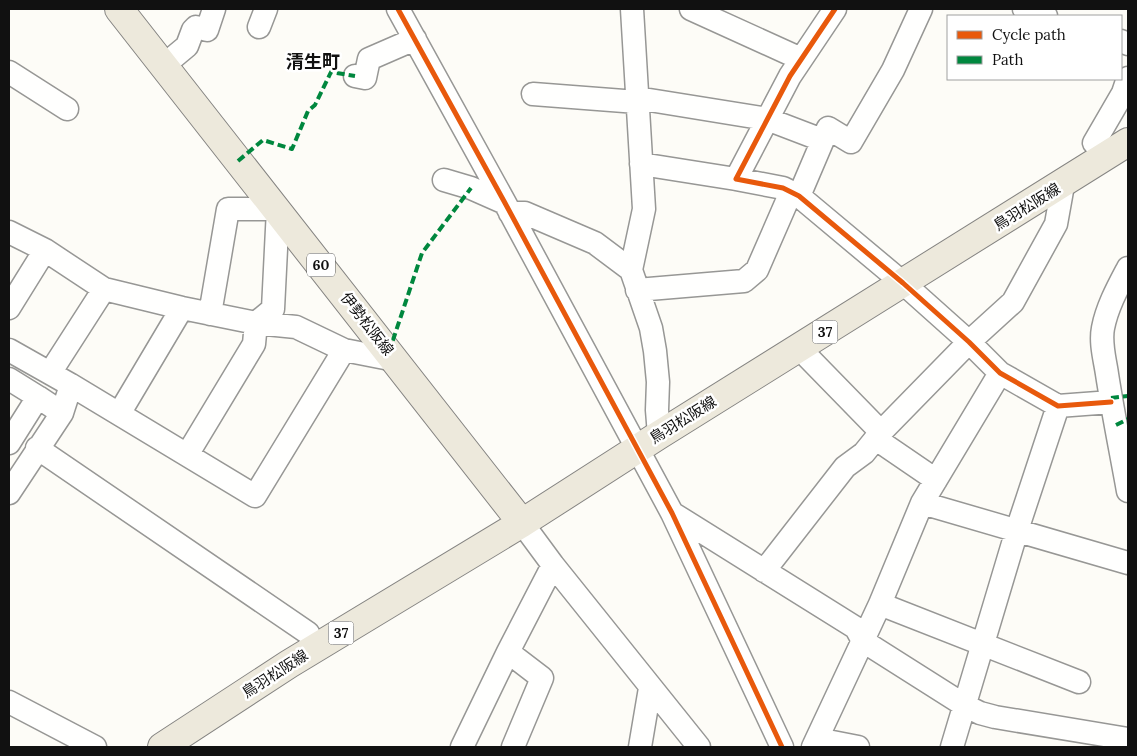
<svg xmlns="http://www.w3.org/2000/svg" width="1137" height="756" font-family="Lora,'Noto Sans JP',serif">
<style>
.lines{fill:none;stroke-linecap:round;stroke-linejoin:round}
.minor-casing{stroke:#979795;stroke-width:25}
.major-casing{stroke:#858482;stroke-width:30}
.minor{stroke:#fffffe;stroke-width:22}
.major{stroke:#ede9dc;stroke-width:28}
.quiet{stroke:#00873e;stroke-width:4;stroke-dasharray:8 4;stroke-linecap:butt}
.cycleway-casing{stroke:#fff;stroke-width:8}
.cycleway{stroke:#e8590c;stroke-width:5}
.labels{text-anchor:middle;stroke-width:5;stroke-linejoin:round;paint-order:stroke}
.shield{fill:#fff;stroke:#585858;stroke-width:1}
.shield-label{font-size:14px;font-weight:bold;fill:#111}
.street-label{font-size:15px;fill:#111;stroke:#fff}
.quarter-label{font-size:18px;font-weight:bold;fill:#111;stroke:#fff}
</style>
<rect width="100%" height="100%" fill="#fdfcf7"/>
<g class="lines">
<g class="minor-casing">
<path id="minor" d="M398,9L505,203L672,513L782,747
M632,9L644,209L631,270L651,328L655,351L658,382L657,410L659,435
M691,9L801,59
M835,9L790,76L736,179L783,188L799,196L903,283L969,342L1000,373L1058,406L1111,402
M1024,9L1046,16
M259,27L266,9
M1121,41L1128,44
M163,66L187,46L193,30L196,27L207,30L214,9
M9,72L67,109
M355,76L365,78L369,59L415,39
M533,94L637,102
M637,98L767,119L822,140
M1108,155L1094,143L1123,93L1128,78
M641,164L736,179
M444,180L471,188L505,203
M799,196L828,128L851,142L893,70L921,9
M510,213H525L595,243L631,270
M9,232L45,250L104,289L182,308L256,323L296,327L344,350
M1128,268C1118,287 1107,307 1103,328C1100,343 1105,360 1107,374C1113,413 1121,452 1128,491
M637,290L744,281L757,270L791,192
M9,308L45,250
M799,348L881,432
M9,350L71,385L255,496L344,350L395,360
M50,373L104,289
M9,379L38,397
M119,414L182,308
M876,439L936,480
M9,443L38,397L62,413
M37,448L308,633L315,648
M187,455L254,344L256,323L273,309L278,209H228L210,314
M9,493L62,413L71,385
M922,503L1128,563
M672,513L856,628L863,641L964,705L980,713L995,717L1128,739
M522,523L553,565L699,747
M764,571L845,467L864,453L881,432L969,342L1013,302L1056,224L1063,185
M880,604L1079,682
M508,652L542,678L513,747
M9,702L95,747
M817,739L858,747
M462,747L508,652L553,565
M640,747L650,688
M813,747L880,604L922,503L1000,373
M952,747L1017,530L1058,406"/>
</g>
<g class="major-casing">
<path id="major" d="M119,9L522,523
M162,747L289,664L522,523L659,435L1128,142"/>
</g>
<use href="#minor" class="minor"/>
<use href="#major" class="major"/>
<path class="quiet" d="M238,161L263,140L292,149L308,111L315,105L331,72L355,76
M389,352L422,253L471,188
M1111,398L1128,396
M1116,425L1128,419"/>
<g class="cycleway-casing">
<path id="cycleway" d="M398,9L505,203L672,513L782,747
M835,9L790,76L736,179L783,188L799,196L903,283L969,342L1000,373L1058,406L1111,402"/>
</g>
<use href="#cycleway" class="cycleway"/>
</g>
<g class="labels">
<g class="shield">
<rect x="307" y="253.5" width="28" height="23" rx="4"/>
<rect x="812.5" y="320.5" width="25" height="23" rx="4"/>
<rect x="328.5" y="621.5" width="25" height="23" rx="4"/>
</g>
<g class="shield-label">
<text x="321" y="270">60</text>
<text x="825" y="337">37</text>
<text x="341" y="638">37</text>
</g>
<g class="street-label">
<text transform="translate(1027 207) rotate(-32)" y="5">鳥羽松阪線</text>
<text transform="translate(367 324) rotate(52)" y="5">伊勢松阪線</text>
<text transform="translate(683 420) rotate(-32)" y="5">鳥羽松阪線</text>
<text transform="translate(275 674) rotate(-33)" y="5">鳥羽松阪線</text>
</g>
<g class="quarter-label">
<text x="313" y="68">清生町</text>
</g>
</g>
<rect width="1137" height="756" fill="none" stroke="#111111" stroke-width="20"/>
<rect x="947" y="15" width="175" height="65" fill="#ffffff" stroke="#a0a0a0"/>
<rect x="957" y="31" width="25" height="8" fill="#e8590c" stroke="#a0a0a0"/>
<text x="992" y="40" font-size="15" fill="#111111">Cycle path</text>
<rect x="957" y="56" width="25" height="8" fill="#00873e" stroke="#a0a0a0"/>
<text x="992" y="65" font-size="15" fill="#111111">Path</text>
</svg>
